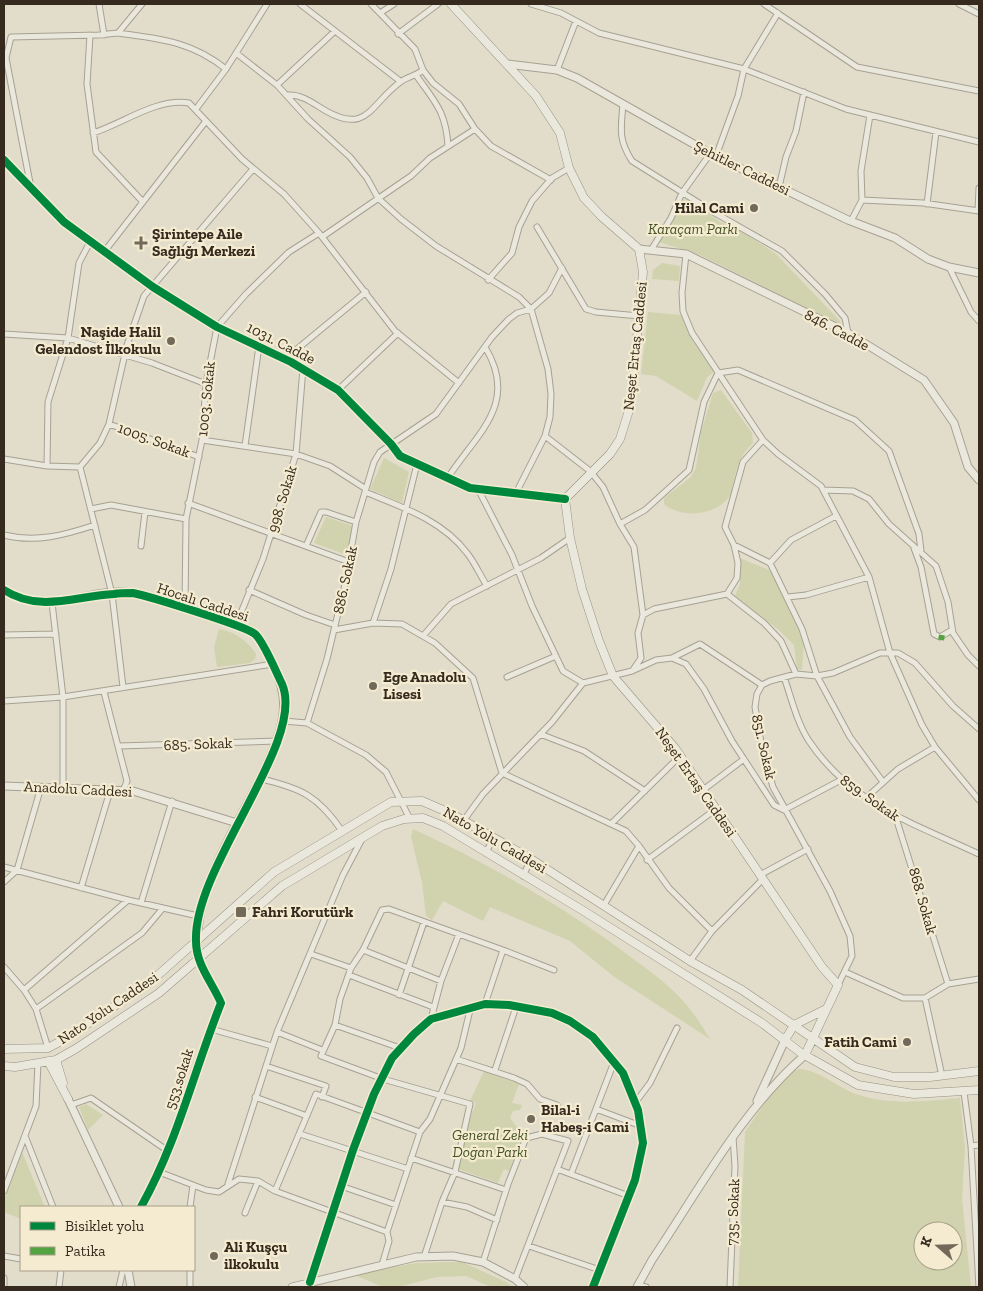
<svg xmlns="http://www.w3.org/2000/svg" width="983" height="1291" font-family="'Zilla Slab',serif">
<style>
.green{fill:#d0d3ad;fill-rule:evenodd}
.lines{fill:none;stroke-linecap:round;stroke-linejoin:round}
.minor-casing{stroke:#a7a194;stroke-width:7}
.tertiary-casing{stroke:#a7a194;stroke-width:9}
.secondary-casing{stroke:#979184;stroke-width:9}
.minor{stroke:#eae7dc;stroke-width:5}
.tertiary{stroke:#eae7dc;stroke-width:7}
.secondary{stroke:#eae7dc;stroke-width:8}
.quiet{stroke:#53a441;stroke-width:6;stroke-dasharray:12 6;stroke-linecap:butt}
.cycleway-casing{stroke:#f4ebd0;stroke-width:11}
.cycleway{stroke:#00873e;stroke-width:8}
.poi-dot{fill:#72695a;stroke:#f4ebd0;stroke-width:2}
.labels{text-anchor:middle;stroke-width:4.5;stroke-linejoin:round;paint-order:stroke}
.street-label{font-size:15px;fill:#352a1d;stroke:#f4ebd0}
.poi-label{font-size:15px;font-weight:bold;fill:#352a1d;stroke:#f4ebd0;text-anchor:start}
.park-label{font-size:15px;font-style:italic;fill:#435124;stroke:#f4ebd0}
</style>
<rect width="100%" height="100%" fill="#e2ddca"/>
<path class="green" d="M684,199L698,205L719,221L746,234L776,254L840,321L841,325L700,255L659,242Z
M662,263L680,266L679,281L652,279L653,270Z
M648,312L681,315L691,338L714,372L707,377L697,401L656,376L641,374Z
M721,390L752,433L753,443C740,455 737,467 733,484C732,487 732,493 730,495C718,516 680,519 664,504V498L691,477L696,468L701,432L713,393Z
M384,458L409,472L402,503L370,489Z
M326,517L353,526L347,555L314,543Z
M740,558L769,570L774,578L804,642L802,670L797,669L794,645L780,631L735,596L740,584Z
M219,629C235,632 248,641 256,654L255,659L250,663L217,667L214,647Z
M413,829C489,864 565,907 632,958C650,971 669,985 684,1002C694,1013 702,1026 710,1039L613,976L570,941L490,907L483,921L443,901L432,920L426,916L422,882L411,837Z
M799,1069C819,1070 837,1087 856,1094C890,1106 924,1101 960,1098L965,1148L962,1199L971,1287H738L745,1132L779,1082L789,1072ZM923,1231H953V1261H923Z
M484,1071L519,1084L512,1103L522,1105L520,1110L513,1111L510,1118L523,1135L509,1171L504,1169L498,1183L452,1167L476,1103L470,1101Z
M86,1104L103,1115L88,1130L79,1107Z
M22,1152L45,1207H21V1219L4,1212V1200Z
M462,1262L506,1282L513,1287H491L466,1276L437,1277L398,1287H383L357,1276L356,1274L416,1263Z"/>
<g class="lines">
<g class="minor-casing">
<path id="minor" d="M99,4L104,35
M300,4L400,81
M371,4L415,49L423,70L433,83L459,104L475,129L491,146L551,180
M531,4L561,13L599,33L744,69L846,109L979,142
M764,4L857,67L979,91
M959,4L979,14
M380,13L394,4
M118,33C160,39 191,41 226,69
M398,34L438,4
M90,35L87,84L96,152L143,202
M236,53L277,85L308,119L350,157L367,178L378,198L401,219L436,246L519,297L531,309L548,369L551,394L550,417L545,436L516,493
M557,70L576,21
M416,75C434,101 446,111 448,146
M277,85L335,31
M288,95C302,94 314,104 326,111C367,134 370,105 399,83C406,77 416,76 423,70
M623,104C621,129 618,139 632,161L715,213L782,251L825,294L845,318L848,333
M196,109L226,69L267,4
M93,133C124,123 156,98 189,103L242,159L284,194L319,233L395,331L459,383
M716,156L738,96L744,69L778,13
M779,187L786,157L796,131L804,92
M31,188L6,58L11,37L98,35L118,33L142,4
M862,200L861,171L870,115
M927,204L936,132
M978,211L979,188
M851,221L862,200L923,203L979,211
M537,227L586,309L596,312L639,316
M322,237L411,176L430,158L475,129
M651,250L671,218L682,193L710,154
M104,252L206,121
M686,254L682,293L683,311L692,333L763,440L778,454L821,486L869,577L890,653L922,725L935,747L979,800
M949,267L971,312L979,321
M488,280L512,253L519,227L532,201L552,178L569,168
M4,334L68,338L152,363L206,384
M285,359L366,292
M718,373L738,370L855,420L889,451L919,534L921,551
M338,390L398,333
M109,424L199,457
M545,436L590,471L603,487L620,524L634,547L643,615L638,633L641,658L633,670
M202,440L296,454L330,466L366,489
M245,446L259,346
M4,459L47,466L80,467L100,443L109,424L127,345L144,296L253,169
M47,466L48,402L68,338L79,263L90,242
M80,467L112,594L123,687
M447,479C476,434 520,404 485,347
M478,489L512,555L532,606L563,671L583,683
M823,490L853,491L869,499L889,524L936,566L948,602L953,633L968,655L979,666
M365,492C402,507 442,520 467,553C475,563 480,575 487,586
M188,503L349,562
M91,509L111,505L186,519
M620,524L645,510L689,470L704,402L718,373
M4,535C36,543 65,535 95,525
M734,545L770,563L802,629L817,676L850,737L883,782
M141,546L145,512
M306,546L321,512H326L356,522
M914,548L921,567L934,634L940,637L952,630
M770,563L791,540L836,516
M249,590L306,615L335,625
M727,594L737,578L738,563L734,545L725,527L743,462L763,440
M788,597L806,595L869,577
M52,603L63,697V788
M185,609L186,519L202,440L206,384L217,327L246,294L289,252L319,233
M643,615L654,609L727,594L764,623L781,641L796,674
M373,623L391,569L417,464
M236,625L263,559L296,454L303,368
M334,630L373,623L402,624L435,643L473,678L502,773L626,831L639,846L669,888L712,931L763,879
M4,635L56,634
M423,636L451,604L541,558L570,538
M672,658L700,644L762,685
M507,677L556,656
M784,677C791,697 797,723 809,741C851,804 915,824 979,854
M104,692L127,781L123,791
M4,701L63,697L273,664
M284,721L307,723L366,755L386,772L410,819
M307,723L327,659L345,584L356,522L374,462L380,452L436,414L492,337L509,319L517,313L531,309L549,293L562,268
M540,734L584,751L645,791
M119,746L277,741
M261,779C301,788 318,796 342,831
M703,790L744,759
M867,797L898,769L935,747
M896,818L948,984
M464,820L483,794L552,722L583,683L632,671L656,660L672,658L686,664L704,689L732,741L774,805L784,810L841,780
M612,823L680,756
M486,853L493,838
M647,860L716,809
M4,867L128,900L198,916
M760,875L808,849
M523,876L531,859
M4,882L17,870L41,787
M81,888L110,791
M141,903L172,801
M604,905L639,846
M363,950L441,981
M503,950L554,970
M311,954L351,968
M690,961L712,931
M4,967L24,990L36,1009L48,1048
M845,972L903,998H925L948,984L979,979
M349,975L433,1007
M838,985L852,956L850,936L830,891L773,787L762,748L755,707L757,694L762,685L770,681L796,674L817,676L833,673L880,653H898L915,663L953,706L979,729
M24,990L128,900
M399,995L424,922
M925,998L942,1076
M36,1009L142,933L163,908
M431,1019L441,981L459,934
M335,1025L400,1048
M211,1029L272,1046
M277,1032L322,1050
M456,1059L514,1078L527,1084L540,1099L557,1105
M266,1066L326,1086L322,1097
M495,1070L516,1007
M964,1092L971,1146L979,1287
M255,1097L307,1116
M635,1103L650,1083L677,1028
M71,1105L91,1098L168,1151
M596,1109L641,1126
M300,1134L408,1169
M25,1136L53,1207
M971,1146L979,1145
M411,1158L506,1190
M557,1169L629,1196
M159,1172L206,1190L219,1192L239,1179L258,1181L275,1191L387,1232L420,1132L430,1119L461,1048L470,1010
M571,1174L614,1062
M228,1184L277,1032L343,875L362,839
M341,1186L396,1205
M4,1191L36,1106L38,1063
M275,1191L316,1094L420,1132
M442,1202L467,1207L497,1220
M141,1207C177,1143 194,1071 221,1003L198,960
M190,1207L193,1185
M245,1213L258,1181
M529,1246L600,1270
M4,1256L21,1259
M424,1257L442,1202L455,1172L470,1104L383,1079L321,1056L335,1025L340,999L351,968L363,950L382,910L389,909L503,950L485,1004
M483,1262L508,1184L526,1138L542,1134L568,1141L515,1279
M382,1265L389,1241L387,1232
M190,1270V1287
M4,1278V1287
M638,1285L646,1287
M59,1287L61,1270
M119,1287L123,1270
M730,1287L735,1166L733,1137"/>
</g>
<g class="tertiary-casing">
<path id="tertiary" d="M507,64L557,70L577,78L706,151L744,170L848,220L895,238L928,259L949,267L979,273
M4,160L64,222L153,287L217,327L291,362L338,390L391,444L400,456L470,488L565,499
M639,249L686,254L848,333L924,380L954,423L968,467L979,480
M4,590C51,619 87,586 133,593C148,596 246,626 255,634C260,638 263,648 267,653C284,684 289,706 277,739C252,812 189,879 198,960
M4,786L133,791L237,823
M68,1099L119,1207
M757,1101L785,1040
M128,1270L131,1287
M310,1282L353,1150L374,1094L392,1058L414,1034L431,1019L485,1004L509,1005L552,1013L570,1021L593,1037L623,1073L638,1110L643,1143L635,1180L593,1287
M292,1287L416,1257L453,1256L483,1262L515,1279L524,1287
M637,1287L652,1260C699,1190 741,1111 805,1055"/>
</g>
<g class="secondary-casing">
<path id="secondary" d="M451,4L536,96L560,133L569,168L584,198L602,217L639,249L643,272L631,404L620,439L610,454L565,499L570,538L582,589L599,641L613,676L675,748L822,967L838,985L805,1055
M785,1040L794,1025L826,1009
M4,1049L48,1048L63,1040L148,984L274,872L391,802L422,801L452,814L531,859L690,961L742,990L855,1067L894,1077H930L979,1071
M56,1060L63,1083
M48,1061L68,1099
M4,1066L15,1067L56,1060L77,1048L159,993L282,886L382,826L404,819L423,818L443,826L582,910L762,1023L801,1053L858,1085L914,1094L979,1090"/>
</g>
<use href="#minor" class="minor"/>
<use href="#tertiary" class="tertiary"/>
<use href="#secondary" class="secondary"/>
<path class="quiet" d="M941,640L942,635"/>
<g class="cycleway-casing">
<path id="cycleway" d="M4,160L64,222L153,287L217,327L291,362L338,390L391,444L400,456L470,488L565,499
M4,590C40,613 75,596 114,594C120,593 127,593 133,593C148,596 246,626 255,634C264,642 276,672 282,684C307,741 193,867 196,941C196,965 212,982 221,1003C194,1071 177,1143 141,1207
M310,1282L353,1150L374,1094L392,1058L414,1034L431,1019L485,1004L509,1005L552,1013L570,1021L593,1037L623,1073L638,1110L643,1143L635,1180L593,1287"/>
</g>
<use href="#cycleway" class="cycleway"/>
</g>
<g class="poi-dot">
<circle cx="754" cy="208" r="5"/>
<path d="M138.5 235.5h5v5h5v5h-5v5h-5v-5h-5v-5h5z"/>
<circle cx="171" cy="341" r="5"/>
<circle cx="373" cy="686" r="5"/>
<rect x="235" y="906" width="12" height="12" rx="2.5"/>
<circle cx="907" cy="1042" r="5"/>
<circle cx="531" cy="1119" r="5"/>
<circle cx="214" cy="1256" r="5"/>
</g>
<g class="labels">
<g class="street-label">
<text transform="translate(742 168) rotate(26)" y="5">Şehitler Caddesi</text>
<text transform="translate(837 330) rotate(28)" y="5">846. Cadde</text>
<text transform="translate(281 343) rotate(27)" y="5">1031. Cadde</text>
<text transform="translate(635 346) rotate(-84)" y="5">Neşet Ertaş Caddesi</text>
<text transform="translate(206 399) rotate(-84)" y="5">1003. Sokak</text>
<text transform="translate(154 440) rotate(20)" y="5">1005. Sokak</text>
<text transform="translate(282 499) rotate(-73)" y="5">998. Sokak</text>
<text transform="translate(345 580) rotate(-78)" y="5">886. Sokak</text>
<text transform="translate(203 602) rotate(18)" y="5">Hocalı Caddesi</text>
<text transform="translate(198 744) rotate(-2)" y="5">685. Sokak</text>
<text transform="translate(764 747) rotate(77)" y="5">851. Sokak</text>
<text transform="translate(696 782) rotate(55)" y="5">Neşet Ertaş Caddesi</text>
<text transform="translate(78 789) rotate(3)" y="5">Anadolu Caddesi</text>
<text transform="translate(870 798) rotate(35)" y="5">859. Sokak</text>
<text transform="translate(495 840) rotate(30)" y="5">Nato Yolu Caddesi</text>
<text transform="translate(923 901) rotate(74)" y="5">868. Sokak</text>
<text transform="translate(108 1008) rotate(-34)" y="5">Nato Yolu Caddesi</text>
<text transform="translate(179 1079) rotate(-72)" y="5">553.sokak</text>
<text transform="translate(733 1212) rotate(-88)" y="5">735. Sokak</text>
</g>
<g class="poi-label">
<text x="744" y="213" text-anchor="end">Hilal Cami</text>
<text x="152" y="239">Şirintepe Aile<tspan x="152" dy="17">Sağlığı Merkezi</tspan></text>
<text x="161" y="337" text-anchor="end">Naşide Halil<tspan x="161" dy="17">Gelendost İlkokulu</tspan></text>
<text x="383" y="682">Ege Anadolu<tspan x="383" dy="17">Lisesi</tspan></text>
<text x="252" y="917">Fahri Korutürk</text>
<text x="897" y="1047" text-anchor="end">Fatih Cami</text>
<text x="541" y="1115">Bilal-i<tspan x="541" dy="17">Habeş-i Cami</tspan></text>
<text x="224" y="1252">Ali Kuşçu<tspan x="224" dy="17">ilkokulu</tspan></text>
</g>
<g class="park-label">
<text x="693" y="234">Karaçam Parkı</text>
<text x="490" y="1140">General Zeki<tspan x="490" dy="17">Doğan Parkı</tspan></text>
</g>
</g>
<rect width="983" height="1291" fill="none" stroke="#352a1d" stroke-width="10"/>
<rect x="20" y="1206" width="175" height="65" fill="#f4ebd0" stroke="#a89e88"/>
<rect x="30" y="1222" width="25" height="8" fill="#00873e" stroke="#a89e88"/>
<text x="65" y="1231" font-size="15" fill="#352a1d">Bisiklet yolu</text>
<rect x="30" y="1247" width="25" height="8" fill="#53a441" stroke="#a89e88"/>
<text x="65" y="1256" font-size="15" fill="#352a1d">Patika</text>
<g transform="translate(938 1246) rotate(290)"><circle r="24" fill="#f4ebd0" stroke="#a89e88"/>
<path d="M0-4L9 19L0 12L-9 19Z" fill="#72695a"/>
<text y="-8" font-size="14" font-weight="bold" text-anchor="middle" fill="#352a1d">K</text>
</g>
</svg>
